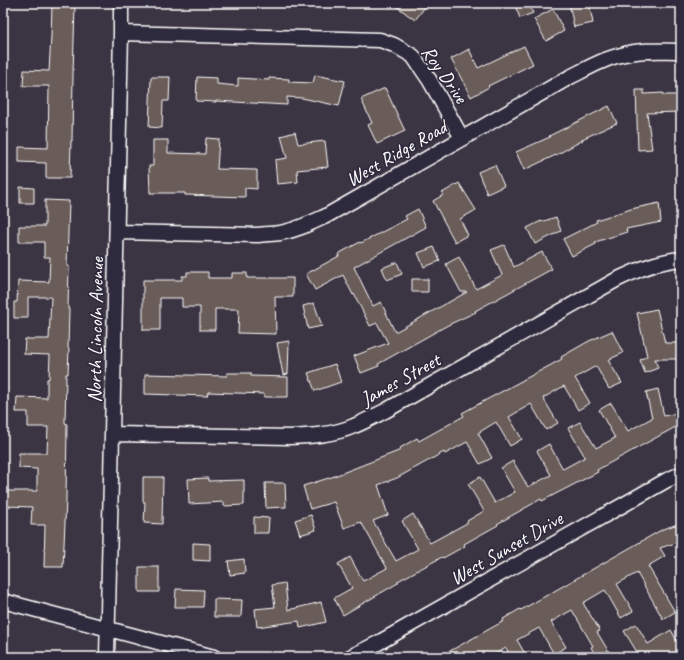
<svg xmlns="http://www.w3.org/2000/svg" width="684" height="660" font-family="Caveat,sans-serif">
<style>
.building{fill:#6a5b58;stroke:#fff}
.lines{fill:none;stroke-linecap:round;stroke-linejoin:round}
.minor-casing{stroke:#fff;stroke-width:17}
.minor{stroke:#2f2a3d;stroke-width:14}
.labels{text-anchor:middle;stroke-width:3.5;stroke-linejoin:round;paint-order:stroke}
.street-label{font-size:20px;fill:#fff;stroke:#2f2a3d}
</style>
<rect width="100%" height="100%" fill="#3b3442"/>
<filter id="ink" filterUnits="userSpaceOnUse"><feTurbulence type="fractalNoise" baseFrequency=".025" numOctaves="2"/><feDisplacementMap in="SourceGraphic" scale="8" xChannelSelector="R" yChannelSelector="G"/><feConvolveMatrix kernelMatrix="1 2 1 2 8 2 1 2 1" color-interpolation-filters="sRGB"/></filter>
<g filter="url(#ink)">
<path class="building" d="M392,3H428L415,20Z
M514,3H528L533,13L520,18Z
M569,3H589L593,23L574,27Z
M52,4L75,5L73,75L72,141H71L70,178H46V163L19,162V147L48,148L49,86H23L24,70L49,71L51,36Z
M553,9L564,31L546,41L534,19Z
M524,46L533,64L488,86L489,87L471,97L451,59L469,49L478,68Z
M315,75L345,81L339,106L302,98L287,97V105L216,101V102L196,101L197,77L217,78V84L238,86V78L269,80V78L289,79V82L313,83Z
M151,77H170L169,101H163L162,128L149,127Z
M385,88L405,131L377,144L368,125L372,123L361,99Z
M636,90H644V94L663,93V95H681V112L647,113L652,149L638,150Z
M609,106L617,123L582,139L583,140L558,154L524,170L516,152L550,137L549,136Z
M295,132L298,144L325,141L328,167L297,170L298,182L277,184L275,160L287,158L281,136Z
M206,138L219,139L217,169L257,170V189L245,188V197L185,195V193H150L149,166H153V140H168V153L205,154Z
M495,165L504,186L487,194L478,172Z
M459,183L476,210L460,219L468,235L455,242L433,201L443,195L442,193Z
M20,187L34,188V203H20Z
M45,200L69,201L67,266H69L68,309H69L68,348H69L68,374H66L65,423L67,424L66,500L63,567H44L45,525H31L32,507L6,506V491H37V469L19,468V453H47L48,427H28V412H16L17,397L47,398V379H49L50,355L24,354L25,339H49L51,297H28V318H14V302H17L18,281L49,282L50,257H44V242H19V226H45Z
M659,203L661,222L626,229L627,232L595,242L596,244L572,256L563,239L597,222L596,220L631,209Z
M418,209L426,227L354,267L373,306L381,302L395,332L467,292H461L446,264L459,257L476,289L502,275L491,250L504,245L514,267L542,252L552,269L475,311L476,312L448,325L378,364L379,366L361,373L354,356L388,343L377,323L370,326L354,294L353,295L343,275L315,290L306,274L339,256L338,254L360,242L361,243L407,219L405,216Z
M556,217L561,231L535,244L527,228L541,221V222Z
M434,247L440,261L424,267L418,253Z
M397,262L402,274L387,280L382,268Z
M187,272H208V278H232V273H247V278H293V297H275L276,334L238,333L239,309H215V330H200V307H182V298H160V330H143V280H182V276H187Z
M412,279H428V292H412Z
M314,303L322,326L308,329L303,306Z
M657,309L665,343H681V359H655L658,368L645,373L640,360L647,356L637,313Z
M612,331L623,353L608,360L622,383L609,389L596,366L575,378L590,403L578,410L564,386L543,398L558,423L546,430L531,404L509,417L522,439L510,446L496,422L478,433L492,458L480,464L467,442L445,454L444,452L397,478L378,485L388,515L373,521L396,561L418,549L402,521L413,514L430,543L467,523V521L484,511L468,484L480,477L495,503L515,492L501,468L513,461L528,487L551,475L537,451L549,444L563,469L585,457L568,428L580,422L596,448L615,438L599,410L611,403L628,431L652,418L646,392L658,389L664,416L681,412V424L597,470L598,472L542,501L541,499L497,524L498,525L464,544L465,546L443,558L442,557L398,581V583L343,615L334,598L352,588L338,564L350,557L363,581L387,568L361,522L344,528L334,502L310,509L303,486L332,477L401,450L400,448L417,438L419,441L464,416L462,413L562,359L561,357L589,341Z
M289,341L288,374L283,375L277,343Z
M335,364L341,382L315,391L308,373Z
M227,373H251V376L288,377V397H264V394L208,392L207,396L145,394V374L227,376Z
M143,477H163L162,524L144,523L145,502H143Z
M208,478V481L244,480V505L224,506V502L189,504L188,479Z
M265,483H285L286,507L266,508Z
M311,515L316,530L300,535L295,520Z
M254,517L269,518L268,533H254Z
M681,523V541L660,548L665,556L648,566L675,612L663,619L637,573L617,584L633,611L621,618L605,590L583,603L600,631L597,632L612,657H596L591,647L593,646L572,610L551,622L566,647L554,654L539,628L517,640L527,657H511L506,648L490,657H439L504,621L503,619L520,609L521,610L663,529Z
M193,543L210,544V561L193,560Z
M244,559L245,573L230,575L228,561Z
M139,567H159V592H139Z
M285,583L288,610L321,602L326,622L300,628L299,621L257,627L255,609L275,607L272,585Z
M176,589L204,590L203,607H175Z
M214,599L242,600L241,617H214Z
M636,624L648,644L671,630L681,648V653L674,657H640L624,631Z"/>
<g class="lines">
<g class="minor-casing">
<path id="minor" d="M121,33L380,40L394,45L413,56L430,81L462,138
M117,232L258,235C265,234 273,234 280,233C297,230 311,223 326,216L570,77C588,68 605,58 625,54C643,49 662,51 681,51
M112,434L289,437C311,436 333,435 354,426C364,422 375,416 385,411L616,280C637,270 658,261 681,259
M3,601L214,657
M107,657L121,33V3
M350,657L378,643L623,505L667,480L681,474"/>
</g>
<use href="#minor" class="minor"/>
</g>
</g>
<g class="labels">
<g class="street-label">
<text transform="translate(445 74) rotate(55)" y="7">Roy Drive</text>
<text transform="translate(396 153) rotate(-30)" y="7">West Ridge Road</text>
<text transform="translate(95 330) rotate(-89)" y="7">North Lincoln Avenue</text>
<text transform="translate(400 379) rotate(-29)" y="7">James Street</text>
<text transform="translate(506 548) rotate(-30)" y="7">West Sunset Drive</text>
</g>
</g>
<rect width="684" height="660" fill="none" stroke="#2f2a3d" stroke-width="16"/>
<rect x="8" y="8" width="668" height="644" fill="none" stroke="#fff" stroke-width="1.5" filter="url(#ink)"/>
</svg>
